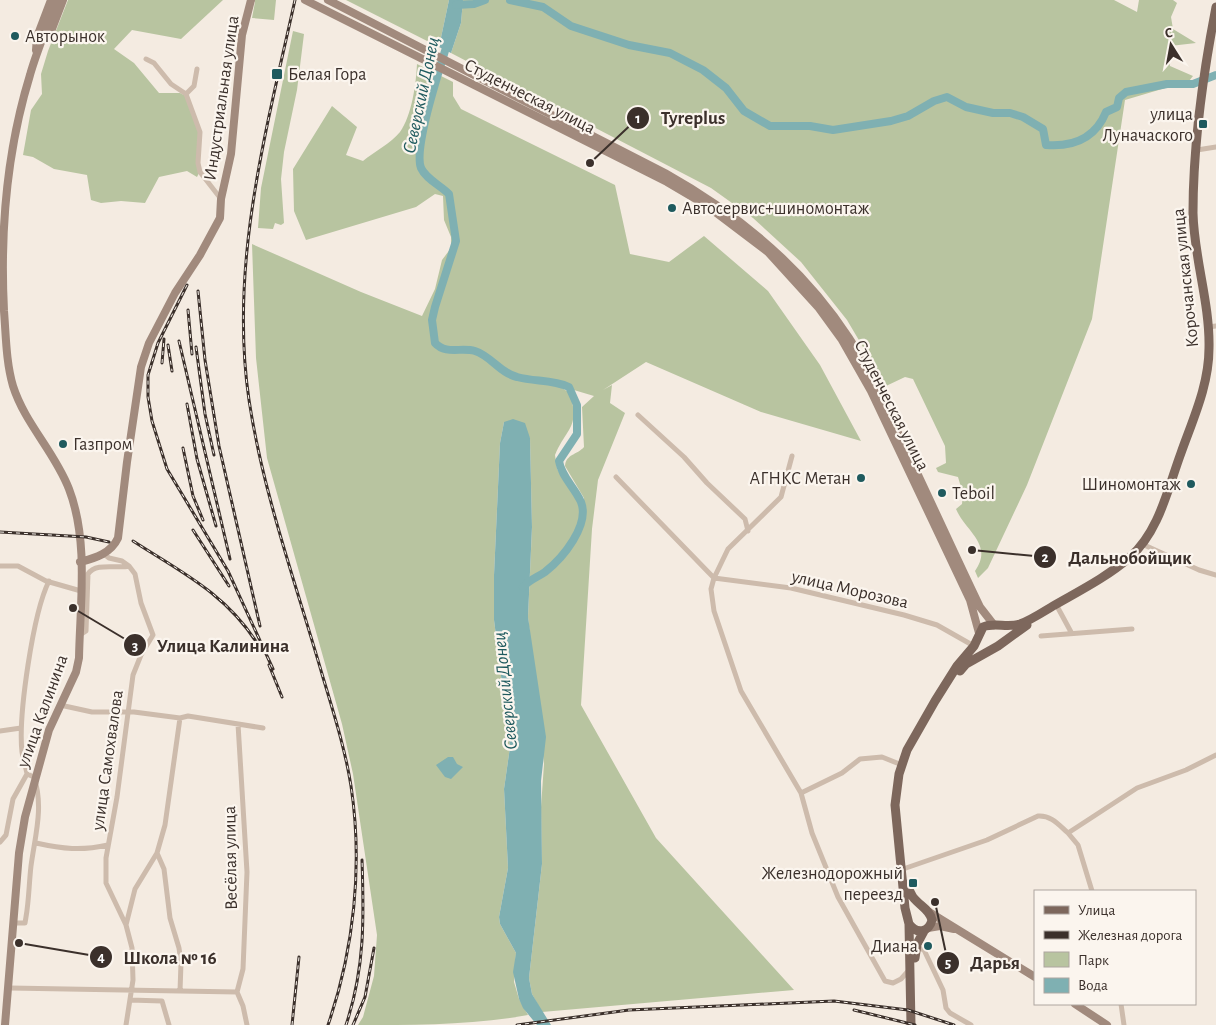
<svg xmlns="http://www.w3.org/2000/svg" width="1216" height="1025" font-family="'Alegreya Sans',sans-serif">
<style>
.green{fill:#b8c4a0;fill-rule:evenodd}
.water{fill:#7fb0b2}
.lines{fill:none;stroke-linecap:round;stroke-linejoin:round}
.river{stroke:#7fb0b2;stroke-width:8}
.street{stroke:#cdbbac;stroke-width:5}
.secondary{stroke:#a18a7d;stroke-width:8}
.primary{stroke:#7d675c;stroke-width:9}
.rail-casing{stroke:#3b302b;stroke-width:3}
.rail{stroke:#fbf5ee;stroke-width:1;stroke-dasharray:4;stroke-linecap:butt}
.poi-dot{fill:#1f5a5e;stroke:#fbf5ee;stroke-width:2}
.labels{text-anchor:middle;stroke-width:4.5;stroke-linejoin:round;paint-order:stroke}
.poi-label{font-size:18px;fill:#3b302b;stroke:#fbf5ee;text-anchor:start}
.street-label{font-size:18px;fill:#3b302b;stroke:#fbf5ee}
.water-label{font-size:19px;font-style:italic;fill:#1f5a5e;stroke:#fbf5ee}
.leader{fill:none;stroke:#3b302b;stroke-width:2}
.callout-dot{fill:#3b302b;stroke:#fbf5ee;stroke-width:2}
.mark-label{font-size:15px;text-anchor:middle;font-weight:bold;fill:#fff}
.callout-label{font-size:19px;text-anchor:middle;font-weight:bold;fill:#3b302b;stroke:#fbf5ee;stroke-width:4.5;stroke-linejoin:round;paint-order:stroke}
</style>
<rect width="100%" height="100%" fill="#f4ebe1"/>
<path class="green" d="M68,0H223L181,39L132,30L114,49L134,63L159,93H180L186,96L199,132V173L197,177L187,171L159,177L145,203L121,201L101,203L91,200L87,175L54,169L33,157L23,155L31,110L42,94L41,74L48,51Z
M252,0H276L274,20L252,18L255,2Z
M346,0H449L439,47Z
M463,0H1114L1137,12L1139,0H1173L1177,3L1171,17L1173,29L1196,43L1170,46L1168,56L1170,66L1193,76L1189,81L1125,100L1092,319L1027,485L988,568L978,578L975,571C994,544 965,531 956,509L962,504L963,494L958,477L938,472L936,468L946,463L945,446L913,379L905,377L886,386L847,320L801,262L753,218L711,188L451,53L461,23Z
M293,31L304,34L297,90L284,152L281,179L284,223L281,225L275,223L273,229L258,228L261,188Z
M417,64L453,82V96L461,109L615,185L630,254L669,262L704,236L768,291L820,365L861,441L761,412L646,362L603,390L612,385L610,403L625,413L598,480L592,529L581,705L656,838L794,990L542,1012L532,994L529,978L542,864L541,807L544,764L528,617L532,528L530,438L504,422L500,443L494,575V620L510,747L504,789L508,868L499,917L500,924L516,953L514,982L519,999L528,1015C474,1025 415,1025 358,1025L363,1017L374,976L377,935L353,774L342,724L267,458L256,358L252,244L361,292L422,316L435,289L442,260L451,248V237L444,220L443,196L435,194L416,207L306,240L294,211L293,169L332,106L357,127L346,155L363,161C374,152 391,143 400,132C412,115 416,84 417,64ZM557,385L594,396L582,407L584,447C577,455 566,454 565,466L584,498V521L577,500L557,469L555,455C567,427 580,428 570,393Z"/>
<path class="water" d="M449,0H463L461,23L451,53L439,47Z
M513,419L525,423L530,438L532,527L528,617L546,737L541,781L542,864L529,978L532,994L551,1025H537L523,1008L519,999L513,972L516,953L500,924L499,917L508,868L504,789L510,747L494,620V575L500,443L504,422Z
M448,757H453L457,764L463,767L451,779L445,777L436,765Z"/>
<g class="lines">
<path class="river" d="M510,0L543,7L571,26L629,45L670,53L703,70L726,88L744,111L770,126H810L833,130L891,121L908,116L934,101L947,97L966,107L993,113H1010L1023,117L1043,129L1046,145C1073,147 1095,139 1106,112L1117,107L1119,98L1126,92L1167,84H1193L1216,75
M456,5L474,4L485,0
M448,41C441,65 413,148 421,168C426,179 440,185 449,194L456,241L435,307L432,320L435,343C446,355 461,347 475,351C491,356 500,373 517,377C535,382 552,379 569,387L577,405V434L559,461C561,476 575,488 581,502C590,525 563,558 545,572C538,577 529,580 523,587"/>
<path class="street" d="M146,59L154,63L171,84L186,94L194,86L197,69
M186,94L200,132L198,163L200,172L221,199
M1197,150L1216,147
M1208,327L1216,326
M638,415L684,457L707,483L745,519L748,531
M792,456L781,497L728,549L714,578L791,588L904,615L937,625L974,646
M616,477L714,578L711,589L714,611L741,691L801,793L812,833L838,897L885,981L893,983L901,979L910,969
M1142,544L1199,570L1216,575
M104,554L109,558L122,561L129,566L135,574L141,603L153,635L141,655L133,675L117,797L106,858V883L126,925L132,948L133,980L126,1025
M0,566H18L46,581L81,591
M1058,608L1071,632
M80,635L86,631L88,574C96,562 117,569 129,566
M1041,636L1132,629
M60,705L92,712H134L180,718L188,716L263,728
M0,731L21,728
M801,793L842,773L860,759L882,757L902,765
M1068,833L1078,845L1092,891
M0,842L6,835L13,799L27,774
M36,843C63,849 81,851 108,845
M906,868L987,840L1038,816C1051,815 1059,825 1068,833L1137,788L1186,770L1216,755
M14,923H25L26,917C29,900 29,883 31,866C35,836 44,807 34,777L27,774C26,767 23,759 22,752C18,716 33,613 49,581
M126,925L135,889L157,853
M916,947L924,950L943,990L946,1008L950,1013L971,1025
M10,988L237,992
M180,991L181,963L179,948L170,918L164,869L157,853L165,825L180,718
M237,992L243,969L247,872L238,724
M237,992L243,1006L247,1025
M130,1000L162,1001L169,1025
M1121,1004L1124,1025"/>
<path class="secondary" d="M305,0L667,182L706,205L768,252L818,307L842,340L871,391L970,600L979,633
M328,0L665,173C738,214 803,267 849,338C870,370 884,405 901,439C928,495 953,551 980,607L994,625
M50,34L63,0
M36,50L37,37L51,0
M80,562C96,558 111,553 118,538L127,462L141,367L149,343L175,293L200,255L220,218L221,199L231,154L242,35L251,0
M929,912L1035,977
M928,928L940,926L954,929
M1075,1004L1107,1025
M5,1025L19,853L25,817L49,730L76,672L79,658C80,604 89,541 69,489C55,452 25,424 13,386C6,362 6,336 4,311C0,232 7,150 30,75C37,50 48,25 57,0"/>
<path class="primary" d="M960,671L966,664L998,646L1027,625
M908,884C910,904 929,905 932,920C929,932 917,935 909,924
M915,958L917,944L924,931
M911,1025L909,924L905,908L895,805L899,774L907,750L935,701L957,666L974,646L983,627C993,622 1008,628 1020,624C1031,620 1043,612 1053,606C1079,591 1107,577 1130,557C1159,532 1168,488 1181,453C1193,419 1209,385 1209,348C1210,303 1194,258 1193,213C1193,144 1203,74 1216,7"/>
<g class="rail-casing">
<path id="rail" d="M295,0C266,131 229,265 249,400C263,493 296,584 322,674C333,711 345,748 351,786C363,865 354,950 328,1025
M187,285L158,343L148,375V397L152,421L167,469L228,571L273,669
M198,291L205,360L219,446L260,626
M188,310L192,354
M179,341L230,559
M168,345L172,371
M196,347L205,414L214,455
M162,363L164,339
M187,404L197,459L216,526
M183,448L193,496L203,520
M193,530L229,586
M0,532L86,537L109,542
M133,541C181,572 225,593 257,643
M269,665L282,697
M854,1010L915,1025
M292,1025L299,957
M346,1025C365,968 364,918 362,860
M353,1025L365,997L374,948
M517,1025L629,1010L834,1001L908,1010L954,1025"/>
</g>
<use href="#rail" class="rail"/>
</g>
<g class="poi-dot">
<circle cx="15" cy="36" r="5"/>
<rect x="271" y="68" width="12" height="12" rx="2.5"/>
<rect x="1198" y="119" width="10" height="10" rx="2.5"/>
<circle cx="672" cy="208" r="5"/>
<circle cx="63" cy="444" r="5"/>
<circle cx="861" cy="478" r="5"/>
<circle cx="1191" cy="484" r="5"/>
<circle cx="942" cy="493" r="5"/>
<rect x="908" y="878" width="10" height="10" rx="2.5"/>
<circle cx="928" cy="946" r="5"/>
</g>
<g class="labels">
<g class="poi-label">
<text x="25" y="42">Авторынок</text>
<text x="288" y="80">Белая Гора</text>
<text x="1193" y="120" text-anchor="end">улица<tspan x="1193" dy="21">Луначаского</tspan></text>
<text x="682" y="214">Автосервис+шиномонтаж</text>
<text x="73" y="450">Газпром</text>
<text x="851" y="484" text-anchor="end">АГНКС Метан</text>
<text x="1181" y="490" text-anchor="end">Шиномонтаж</text>
<text x="952" y="499">Teboil</text>
<text x="903" y="879" text-anchor="end">Железнодорожный<tspan x="903" dy="21">переезд</tspan></text>
<text x="918" y="952" text-anchor="end">Диана</text>
</g>
<g class="street-label">
<text transform="translate(530 96) rotate(27)" y="6">Студенческая улица</text>
<text transform="translate(221 98) rotate(-82)" y="6">Индустриальная улица</text>
<text transform="translate(1185 278) rotate(-96)" y="6">Корочанская улица</text>
<text transform="translate(892 405) rotate(63)" y="6">Студенческая улица</text>
<text transform="translate(850 589) rotate(13)" y="6">улица Морозова</text>
<text transform="translate(42 711) rotate(-70)" y="6">улица Калинина</text>
<text transform="translate(107 760) rotate(-82)" y="6">улица Самохвалова</text>
<text transform="translate(230 858) rotate(-91)" y="6">Весёлая улица</text>
</g>
<g class="water-label">
<text transform="translate(420 95) rotate(-78)" y="7">Северский Донец</text>
<text transform="translate(504 691) rotate(-96)" y="7">Северский Донец</text>
</g>
</g>
<path class="leader" d="M590 163L638 118M972 550L1045 557M73 608L135 645M19 943L101 957M935 902L948 963"/>
<g class="callout-dot">
<circle cx="590" cy="163" r="5"/>
<circle cx="972" cy="550" r="5"/>
<circle cx="73" cy="608" r="5"/>
<circle cx="19" cy="943" r="5"/>
<circle cx="935" cy="902" r="5"/>
<circle cx="638" cy="118" r="12"/>
<circle cx="1045" cy="557" r="12"/>
<circle cx="135" cy="645" r="12"/>
<circle cx="101" cy="957" r="12"/>
<circle cx="948" cy="963" r="12"/>
</g>
<g class="mark-label">
<text x="638" y="123">1</text>
<text x="1045" y="562">2</text>
<text x="135" y="651">3</text>
<text x="101" y="962">4</text>
<text x="948" y="968">5</text>
</g>
<g class="callout-label">
<text x="693" y="124">Tyreplus</text>
<text x="1130" y="564">Дальнобойщик</text>
<text x="223" y="652">Улица Калинина</text>
<text x="170" y="964">Школа № 16</text>
<text x="995" y="969">Дарья</text>
</g>
<rect x="1034" y="890" width="162" height="115" fill="#fbf5ee" stroke="#aea6a0"/>
<rect x="1044" y="906" width="25" height="8" fill="#7d675c" stroke="#aea6a0"/>
<text x="1078" y="915" font-size="15" fill="#3b302b">Улица</text>
<rect x="1044" y="931" width="25" height="8" fill="#3b302b" stroke="#aea6a0"/>
<text x="1078" y="940" font-size="15" fill="#3b302b">Железная дорога</text>
<rect x="1044" y="952" width="25" height="15" fill="#b8c4a0" stroke="#aea6a0"/>
<text x="1078" y="965" font-size="15" fill="#3b302b">Парк</text>
<rect x="1044" y="978" width="25" height="15" fill="#7fb0b2" stroke="#aea6a0"/>
<text x="1078" y="990" font-size="15" fill="#3b302b">Вода</text>
<g transform="translate(1171 45) rotate(349)" stroke="#fbf5ee" stroke-width="4" paint-order="stroke">
<path d="M0-4L9 19L0 12L-9 19Z" fill="#3b302b"/>
<text y="-8" font-size="14" font-weight="bold" text-anchor="middle" fill="#3b302b">С</text>
</g>
</svg>
